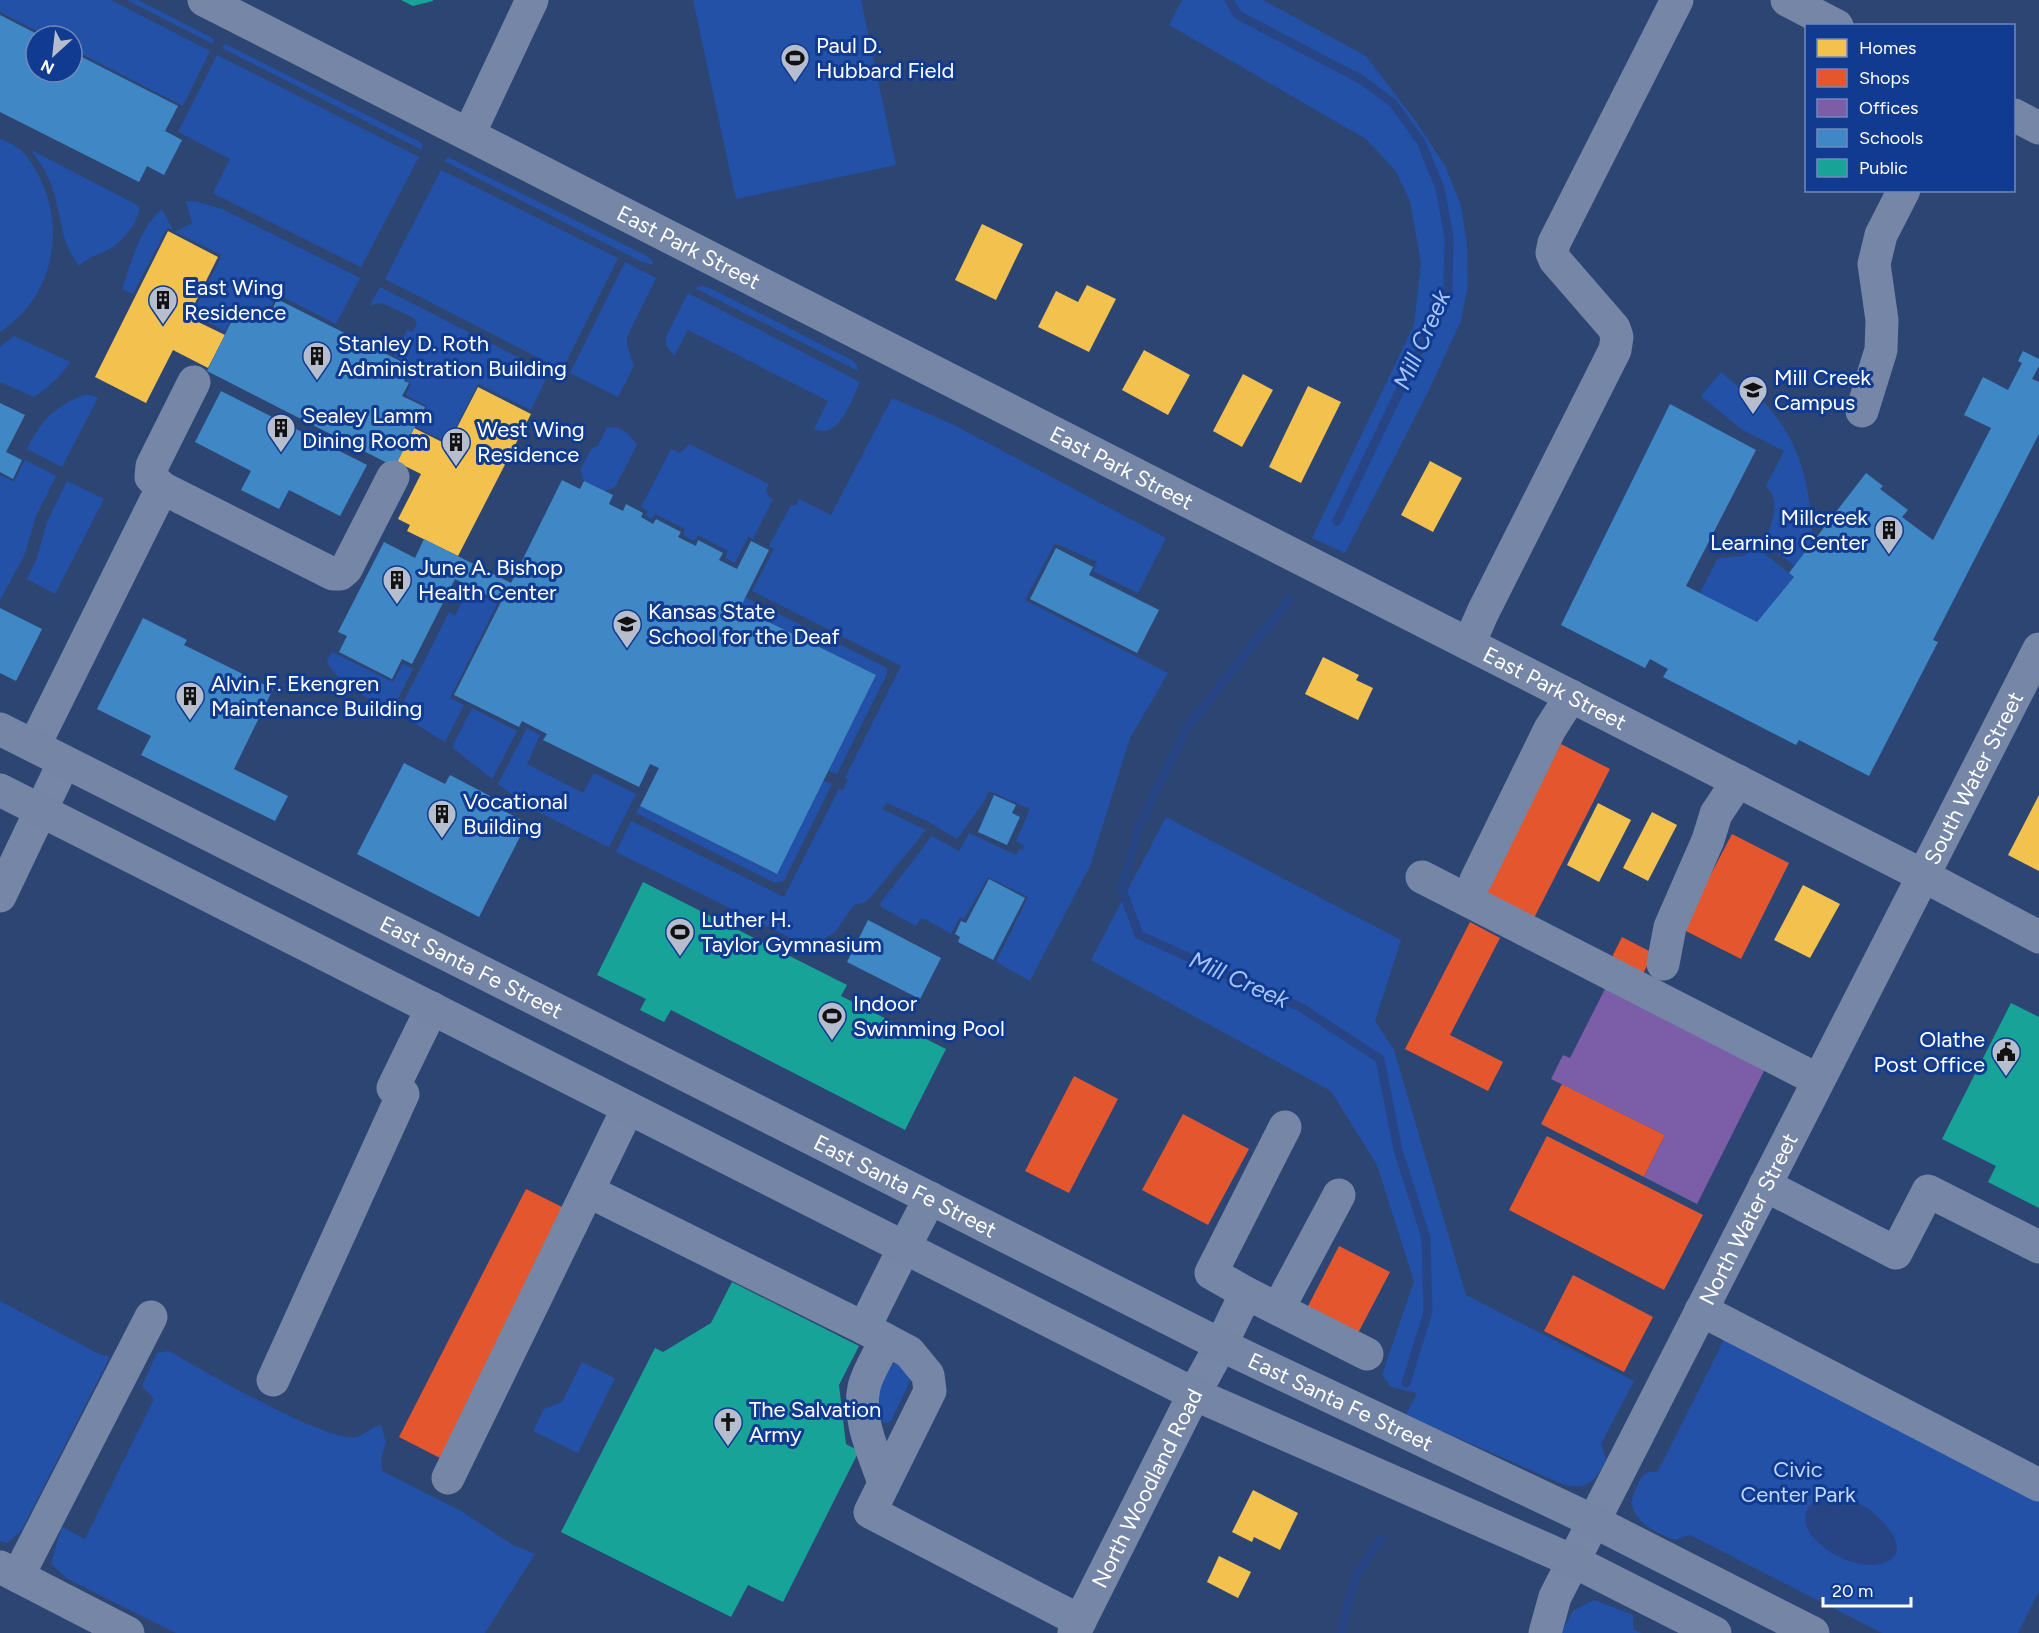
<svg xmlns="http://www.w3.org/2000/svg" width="2039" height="1633" font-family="Figtree,sans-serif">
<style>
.green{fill:#2351a8}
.water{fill:#274584}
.homes{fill:#f2c14e}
.shops{fill:#e4572e}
.offices{fill:#7b5ea7}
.schools{fill:#3f88c5}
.public{fill:#17a398}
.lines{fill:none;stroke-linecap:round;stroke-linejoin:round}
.stream{stroke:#274584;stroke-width:9}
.minor{stroke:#7586a6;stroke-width:33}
.major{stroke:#7485a5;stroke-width:33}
.labels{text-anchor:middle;stroke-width:6;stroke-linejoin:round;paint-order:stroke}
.poi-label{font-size:22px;fill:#fff;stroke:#103b90;text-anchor:start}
.street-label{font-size:22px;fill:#fff;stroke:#103b90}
.park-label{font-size:22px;fill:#c2d7fd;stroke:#103b90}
.water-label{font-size:24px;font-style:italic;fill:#a7c4fa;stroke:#103b90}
</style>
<rect width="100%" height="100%" fill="#2d4573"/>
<path class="green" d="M0,0H111L210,51L183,106L72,49V36H47L0,12Z
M127,0H138L214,39L213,44Z
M693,0H861L896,165L736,199Z
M1182,0H1263L1366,56L1417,123L1444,164L1461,205L1467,245L1468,284L1461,321L1427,394L1345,553L1312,538L1414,325L1421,263L1410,201L1395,170L1366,139L1169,25Z
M225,44L422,143V150L222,48Z
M217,55L419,157L361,267L213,193L230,159L178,132Z
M0,139C22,146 31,160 41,180C66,234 51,299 0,332Z
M31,150L139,206C141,219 124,239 113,247C102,254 89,256 79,266C61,240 64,232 57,205C53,184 44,167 31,150Z
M448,157L645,255L652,260L653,265L640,261L444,161Z
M441,170L618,258L562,370L385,279Z
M186,201L198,202L222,209L360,278L336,324L277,294L268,312L262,309L257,319L236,309L225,331L192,314L222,255L175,232L192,223Z
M162,209L173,230L167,228L133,294L122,289C131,263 140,227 162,209Z
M625,262L656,278L627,337V345L634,366L618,397L570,373Z
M702,286L712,289L852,360L857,365L858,371L695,288Z
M380,287L549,373L531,410L478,384L448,443L416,427L427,406L406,395L411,384L406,381L413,365L394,356L407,330L413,332L417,323L414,318L382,303L370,305Z
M688,293L860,382C852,399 839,441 814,429L828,401L688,330L674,356L666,345V337Z
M14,336L70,362C60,377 49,387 34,397L0,382V347Z
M1721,372L1746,394L1751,390C1788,424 1803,455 1810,506C1812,518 1814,536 1809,547C1806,554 1799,560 1795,566L1763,542C1772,526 1782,501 1766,486L1784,451L1741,429L1701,396Z
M84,395H91L98,398L62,467L27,449C39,423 56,405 84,395Z
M892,398L954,425L1166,538L1138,593L1093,571L1097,562L1055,543L1025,600L1168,673L1130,738L1090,866L1030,981L996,962L1028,897L988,877L964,919L960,917L951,934L925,919H920L916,926L881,907V902L932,836L959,851L969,833L1016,855L1019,849L1023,850L1024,846L1016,841L1030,809L989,791L983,803L957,839L927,821L887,803L882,809L926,830L870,898L863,903L854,905L835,932L816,944L795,940L616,852L631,821L784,897L839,789L843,790L848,780L845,778L901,666L752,591L774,549L769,546L791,505L795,506L799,499L831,515Z
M607,427C622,426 629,433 637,445L615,487L605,491L584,481L580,470L592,448L598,446Z
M689,444L769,484L766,490L769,497L773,499L753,539L748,537L735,563L725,558L728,551L698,535L694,541L683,535L685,529L655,514L652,519L646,516L648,511L641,507L671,449L680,453Z
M25,460L56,476L36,516L24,556L0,600V475L14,482Z
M67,481L104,499L55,594L27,579L37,558L47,522Z
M1757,548L1794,577L1757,622L1700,593L1718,558L1743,556Z
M468,588L497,604L450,698L464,705L445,742L398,713L449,612L455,616Z
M745,597L887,668V674L837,774L828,771L876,675L740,608Z
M332,652L393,682L403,664L413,669L392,710L354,691L355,687C343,680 333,675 327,661Z
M472,708L517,731L492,779L452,747Z
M527,728L540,735L527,764L583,793L594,773L636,794L609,847L534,810L498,784Z
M823,781L832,784L784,881L775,883L636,813L640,806L776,874Z
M1166,817L1401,940L1375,1021L1394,1050L1466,1295L1634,1381L1601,1444L1606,1460C1595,1481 1589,1491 1562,1484L1406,1415L1417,1393L1391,1387L1382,1375L1414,1281L1377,1165L1331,1091L1091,960Z
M0,1301L99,1354L110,1357L21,1531L7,1543L0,1541Z
M1726,1336L2039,1499V1591L2018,1633H1882L1690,1535L1675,1540C1655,1533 1622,1516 1635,1491C1638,1486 1640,1477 1645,1474C1649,1471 1654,1473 1658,1471Z
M169,1351C198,1368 330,1445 357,1437C365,1434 372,1427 381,1425L386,1442L381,1459L382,1471L461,1511L513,1545L535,1554L485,1633H176L66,1578L51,1563L62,1527L85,1539L154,1399L142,1386L157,1353Z
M582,1362L615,1378L578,1453L533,1431L544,1409L562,1402Z
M891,1364H898L910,1374V1381L891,1421L885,1423L878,1418L879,1379Z
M1594,1600L1633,1615V1629L1641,1633H1561L1573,1611Z"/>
<path class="water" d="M1826,1498C1839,1499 1851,1500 1862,1505C1878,1513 1917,1551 1884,1563C1851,1575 1782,1532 1813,1502Z"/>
<path class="homes" d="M982,224L1023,244L996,300L955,280Z
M168,231L218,257L188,317L225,335L208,368L173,350L146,403L95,377Z
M1087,285L1116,299L1089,352L1038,327L1056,291L1078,302Z
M1144,350L1190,375L1168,415L1122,390Z
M1243,374L1273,390L1242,447L1213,431Z
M1308,386L1341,402L1301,483L1269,467Z
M478,387L531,414L458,556L407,531L410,525L398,519L421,474L397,462L414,428L448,445Z
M1430,461L1462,478L1433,532L1401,515Z
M1323,657L1359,675L1356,680L1373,688L1358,720L1305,694Z
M2039,795V871L2008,855Z
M1598,803L1631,820L1599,882L1567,865Z
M1652,812L1677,825L1648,881L1623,868Z
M1803,885L1840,904L1810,958L1774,940Z
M1253,1490L1298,1513L1280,1550L1254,1537L1252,1542L1232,1532Z
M1219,1556L1251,1572L1238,1598L1207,1582Z"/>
<path class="shops" d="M1561,744L1610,769L1534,918L1485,893Z
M1732,834L1789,863L1741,959L1682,929Z
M1470,922L1500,938L1450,1035L1503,1062L1488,1091L1405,1049Z
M1622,937L1653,953L1642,976L1610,961Z
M1074,1076L1118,1099L1069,1193L1025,1171Z
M1562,1084L1665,1135L1644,1177L1541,1124Z
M1183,1114L1249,1149L1208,1225L1142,1190Z
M1547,1136L1703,1215L1664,1290L1509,1210Z
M526,1189L570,1211L444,1460L399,1437Z
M1339,1246L1390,1272L1356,1337L1306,1310Z
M1573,1275L1653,1317L1624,1372L1544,1331Z"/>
<path class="offices" d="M1606,987L1766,1067L1697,1204L1644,1177L1665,1135L1551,1079L1563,1055L1570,1058Z"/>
<path class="schools" d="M0,15L41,36H36V72H72V52L178,106L165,131L182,140L164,175L147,166L139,182L0,112Z
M277,299L412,367L404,381L409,383L402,396L425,407L395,467L207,371L236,312L258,323L263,314L269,317Z
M2023,351L2039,359V366L2032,379L2039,382V434L1933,640L1938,642L1869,776L1799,740L1796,745L1663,677L1668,669L1650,659L1645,668L1561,625L1670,404L1756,450L1686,586L1757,622L1794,577L1789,573L1866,473L1883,486L1880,489L1908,510L1902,517L1933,540L1991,428L1964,415L1983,377L2008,390L2022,363L2018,361Z
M221,391L367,465L340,516L289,490L279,509L241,490L251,471L195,442Z
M0,403L25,415L6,452L22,460L13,479L0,472Z
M562,480L580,489L584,481L613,495L609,504L623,511L626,504L643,513L641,517L653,524L656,519L681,532L678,537L696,546L698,540L723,553L719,560L737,569L751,541L769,550L740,608L876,675L777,874L640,806L659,768L650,764L639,787L543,740L547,734L522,721L519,727L454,695L501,602L455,579L412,664L402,659L392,679L339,652L347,636L338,632L384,542L415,558L424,539L511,583Z
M1056,548L1093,567L1089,575L1159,610L1137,653L1030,599Z
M0,608L42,629L16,681L0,673Z
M143,618L187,640L184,645L273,689L234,769L288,796L275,821L141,755L151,736L97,709Z
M404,763L445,784L450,775L490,796L487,802L527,823L479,917L357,854Z
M994,795L1016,805L1012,813L1020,817L1007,845L978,832Z
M989,879L1025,898L993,960L958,942L960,937L955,934L961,921L966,923Z
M868,920L941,958L920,999L847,962Z"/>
<path class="public" d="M401,0H433V1L413,6Z
M643,882L847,985L841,996L946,1049L905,1130L671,1010L664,1022L640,1010L646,999L597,975Z
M2011,1003L2039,1017V1208L1988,1182L1996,1166L1942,1139Z
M732,1282L859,1346L839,1385L846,1444L859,1451L783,1602L748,1585L731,1617L561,1532L655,1348L663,1352L711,1323Z"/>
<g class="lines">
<path class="stream" d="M1229,0L1238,15L1362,80L1393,103L1421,142L1440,188L1449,238L1448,291L1337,521
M1288,601L1186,729L1138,829L1122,889L1139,935L1302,1008L1380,1059L1398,1150L1426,1238L1428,1312L1406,1383
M1341,1633L1356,1575L1381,1539"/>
<g class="minor">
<path id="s1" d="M204,0L1922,875L2039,937"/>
<path d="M1787,0L1837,26"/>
<path d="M2014,115L2039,128"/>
<path d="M469,134L532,0"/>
<path d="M1862,411L1881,350L1882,320L1874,264L1881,235L1904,190"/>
<path d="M162,488L333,574H340L346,569L393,477"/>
<path d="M1469,644L1483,612L1615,350L1617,337L1614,328L1555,260L1552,253L1554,243L1677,0"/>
<path d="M34,746L162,488L151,477L152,466L194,382"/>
<path d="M1422,877L1818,1080"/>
<path d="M1476,880L1550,729L1571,696"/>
<path d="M0,896L64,762"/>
<path d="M1663,964L1670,927L1708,840L1716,814L1738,781"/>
<path d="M393,1088L432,1008"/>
<path d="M1765,1185L1896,1253L1928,1191L2039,1247"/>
<path d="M588,1191L864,1328"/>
<path d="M904,1248L864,1328L909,1352L928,1375L930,1391L870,1512L1080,1621"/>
<path d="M1246,1293L1211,1273L1285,1127"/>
<path d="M1278,1309L1339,1195"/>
<path d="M1701,1310L2039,1485"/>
<path d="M273,1380L403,1094"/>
<path d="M448,1478L628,1108"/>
<path d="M884,1483C874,1453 857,1419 864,1387C868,1371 879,1355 886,1340"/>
<path d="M0,1567L128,1633"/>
<path d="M18,1576L151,1317"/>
<path id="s2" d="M1074,1633L1194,1394L1221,1345L1246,1293L1367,1354"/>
<path id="s3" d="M1545,1633L1555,1597L2039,649"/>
</g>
<g class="major">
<path id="s4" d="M0,729L1221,1345L1593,1521L1813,1633"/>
<path d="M0,790L1194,1394L1573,1561L1715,1633"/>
<path d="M904,1248L930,1198"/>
</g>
</g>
<defs>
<g id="stadium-pin" transform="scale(1.5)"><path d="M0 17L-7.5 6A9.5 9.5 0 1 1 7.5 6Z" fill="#b6bece" stroke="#103b90"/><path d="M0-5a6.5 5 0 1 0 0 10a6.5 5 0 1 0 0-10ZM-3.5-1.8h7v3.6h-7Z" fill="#111"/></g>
<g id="building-pin" transform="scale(1.5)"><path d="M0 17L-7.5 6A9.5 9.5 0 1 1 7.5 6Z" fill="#b6bece" stroke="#103b90"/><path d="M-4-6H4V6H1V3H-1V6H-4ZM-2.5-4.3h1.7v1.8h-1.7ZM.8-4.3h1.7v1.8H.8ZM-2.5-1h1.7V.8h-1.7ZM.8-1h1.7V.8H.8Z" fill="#111"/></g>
<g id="school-pin" transform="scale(1.5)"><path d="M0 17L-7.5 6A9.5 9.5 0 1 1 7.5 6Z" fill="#b6bece" stroke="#103b90"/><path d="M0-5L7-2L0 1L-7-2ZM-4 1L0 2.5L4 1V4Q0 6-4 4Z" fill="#111"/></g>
<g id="civic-pin" transform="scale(1.5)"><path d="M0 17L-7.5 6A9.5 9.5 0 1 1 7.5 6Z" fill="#b6bece" stroke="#103b90"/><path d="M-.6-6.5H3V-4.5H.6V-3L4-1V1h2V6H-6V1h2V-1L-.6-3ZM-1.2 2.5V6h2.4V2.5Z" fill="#111"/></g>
<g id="church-pin" transform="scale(1.5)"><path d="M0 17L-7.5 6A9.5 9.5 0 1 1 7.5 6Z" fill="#b6bece" stroke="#103b90"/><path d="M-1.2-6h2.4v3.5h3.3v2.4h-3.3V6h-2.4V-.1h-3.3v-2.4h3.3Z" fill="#111"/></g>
</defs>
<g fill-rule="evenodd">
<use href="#stadium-pin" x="795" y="58"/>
<use href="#building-pin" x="163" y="300"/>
<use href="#building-pin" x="317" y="356"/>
<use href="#school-pin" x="1753" y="390"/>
<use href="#building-pin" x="281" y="428"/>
<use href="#building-pin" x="456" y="442"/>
<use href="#building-pin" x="1889" y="530"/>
<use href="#building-pin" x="397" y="580"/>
<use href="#school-pin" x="627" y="624"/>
<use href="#building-pin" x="190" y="696"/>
<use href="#building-pin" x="442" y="814"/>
<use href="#stadium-pin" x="680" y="932"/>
<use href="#stadium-pin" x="832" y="1016"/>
<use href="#civic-pin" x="2006" y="1052"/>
<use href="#church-pin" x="728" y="1422"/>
</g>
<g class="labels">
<g class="poi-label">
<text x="816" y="53">Paul D.<tspan x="816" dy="25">Hubbard Field</tspan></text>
<text x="184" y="295">East Wing<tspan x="184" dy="25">Residence</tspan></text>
<text x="338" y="351">Stanley D. Roth<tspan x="338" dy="25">Administration Building</tspan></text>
<text x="1774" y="385">Mill Creek<tspan x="1774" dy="25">Campus</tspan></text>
<text x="302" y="423">Sealey Lamm<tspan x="302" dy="25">Dining Room</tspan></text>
<text x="477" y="437">West Wing<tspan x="477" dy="25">Residence</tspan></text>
<text x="1868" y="525" text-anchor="end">Millcreek<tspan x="1868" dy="25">Learning Center</tspan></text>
<text x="418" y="575">June A. Bishop<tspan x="418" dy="25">Health Center</tspan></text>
<text x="648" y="619">Kansas State<tspan x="648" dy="25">School for the Deaf</tspan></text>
<text x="211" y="691">Alvin F. Ekengren<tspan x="211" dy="25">Maintenance Building</tspan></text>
<text x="463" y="809">Vocational<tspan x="463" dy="25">Building</tspan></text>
<text x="701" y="927">Luther H.<tspan x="701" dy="25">Taylor Gymnasium</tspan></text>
<text x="853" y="1011">Indoor<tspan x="853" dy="25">Swimming Pool</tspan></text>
<text x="1985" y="1047" text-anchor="end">Olathe<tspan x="1985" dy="25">Post Office</tspan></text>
<text x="749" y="1417">The Salvation<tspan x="749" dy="25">Army</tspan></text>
</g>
<g class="street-label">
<text dy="8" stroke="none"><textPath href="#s1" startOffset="544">East Park Street</textPath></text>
<text dy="8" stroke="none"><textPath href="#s1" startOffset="1030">East Park Street</textPath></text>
<text dy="8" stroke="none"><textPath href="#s1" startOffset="1516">East Park Street</textPath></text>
<text dy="8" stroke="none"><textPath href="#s3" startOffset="957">South Water Street</textPath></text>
<text dy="8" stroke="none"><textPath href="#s4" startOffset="528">East Santa Fe Street</textPath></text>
<text dy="8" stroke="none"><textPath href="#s4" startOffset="1014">East Santa Fe Street</textPath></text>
<text dy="8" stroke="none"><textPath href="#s3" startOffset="462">North Water Street</textPath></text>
<text dy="8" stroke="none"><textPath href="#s4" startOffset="1500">East Santa Fe Street</textPath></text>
<text dy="8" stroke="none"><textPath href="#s2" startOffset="162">North Woodland Road</textPath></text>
</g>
<g class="park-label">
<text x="1798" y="1477">Civic<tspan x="1798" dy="25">Center Park</tspan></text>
</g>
<g class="water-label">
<text transform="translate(1422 340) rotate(-66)" y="8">Mill Creek</text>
<text transform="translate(1239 980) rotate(24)" y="8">Mill Creek</text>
</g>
</g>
<rect x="1805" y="24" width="210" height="168" fill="#103b90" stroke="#7089bc" stroke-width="1.5"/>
<rect x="1817" y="39" width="30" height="18" fill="#f2c14e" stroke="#7089bc" stroke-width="1.5"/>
<text x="1859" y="54" font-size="18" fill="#ffffff">Homes</text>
<rect x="1817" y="69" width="30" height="18" fill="#e4572e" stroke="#7089bc" stroke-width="1.5"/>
<text x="1859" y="84" font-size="18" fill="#ffffff">Shops</text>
<rect x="1817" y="99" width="30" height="18" fill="#7b5ea7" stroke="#7089bc" stroke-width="1.5"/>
<text x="1859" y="114" font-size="18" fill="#ffffff">Offices</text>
<rect x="1817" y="129" width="30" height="18" fill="#3f88c5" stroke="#7089bc" stroke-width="1.5"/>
<text x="1859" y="144" font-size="18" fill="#ffffff">Schools</text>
<rect x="1817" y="159" width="30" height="18" fill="#17a398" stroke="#7089bc" stroke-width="1.5"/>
<text x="1859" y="174" font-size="18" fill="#ffffff">Public</text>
<g transform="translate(54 54) rotate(207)"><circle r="28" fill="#103b90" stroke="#7089bc" stroke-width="1.5"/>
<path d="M0-4.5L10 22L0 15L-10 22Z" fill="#b6bece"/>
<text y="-9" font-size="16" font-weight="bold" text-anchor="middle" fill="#ffffff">N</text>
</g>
<path d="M1823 1597v9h88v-9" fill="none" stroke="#ffffff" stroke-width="3"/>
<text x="1832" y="1597" font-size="18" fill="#ffffff" stroke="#103b90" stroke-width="4.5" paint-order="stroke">20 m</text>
</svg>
